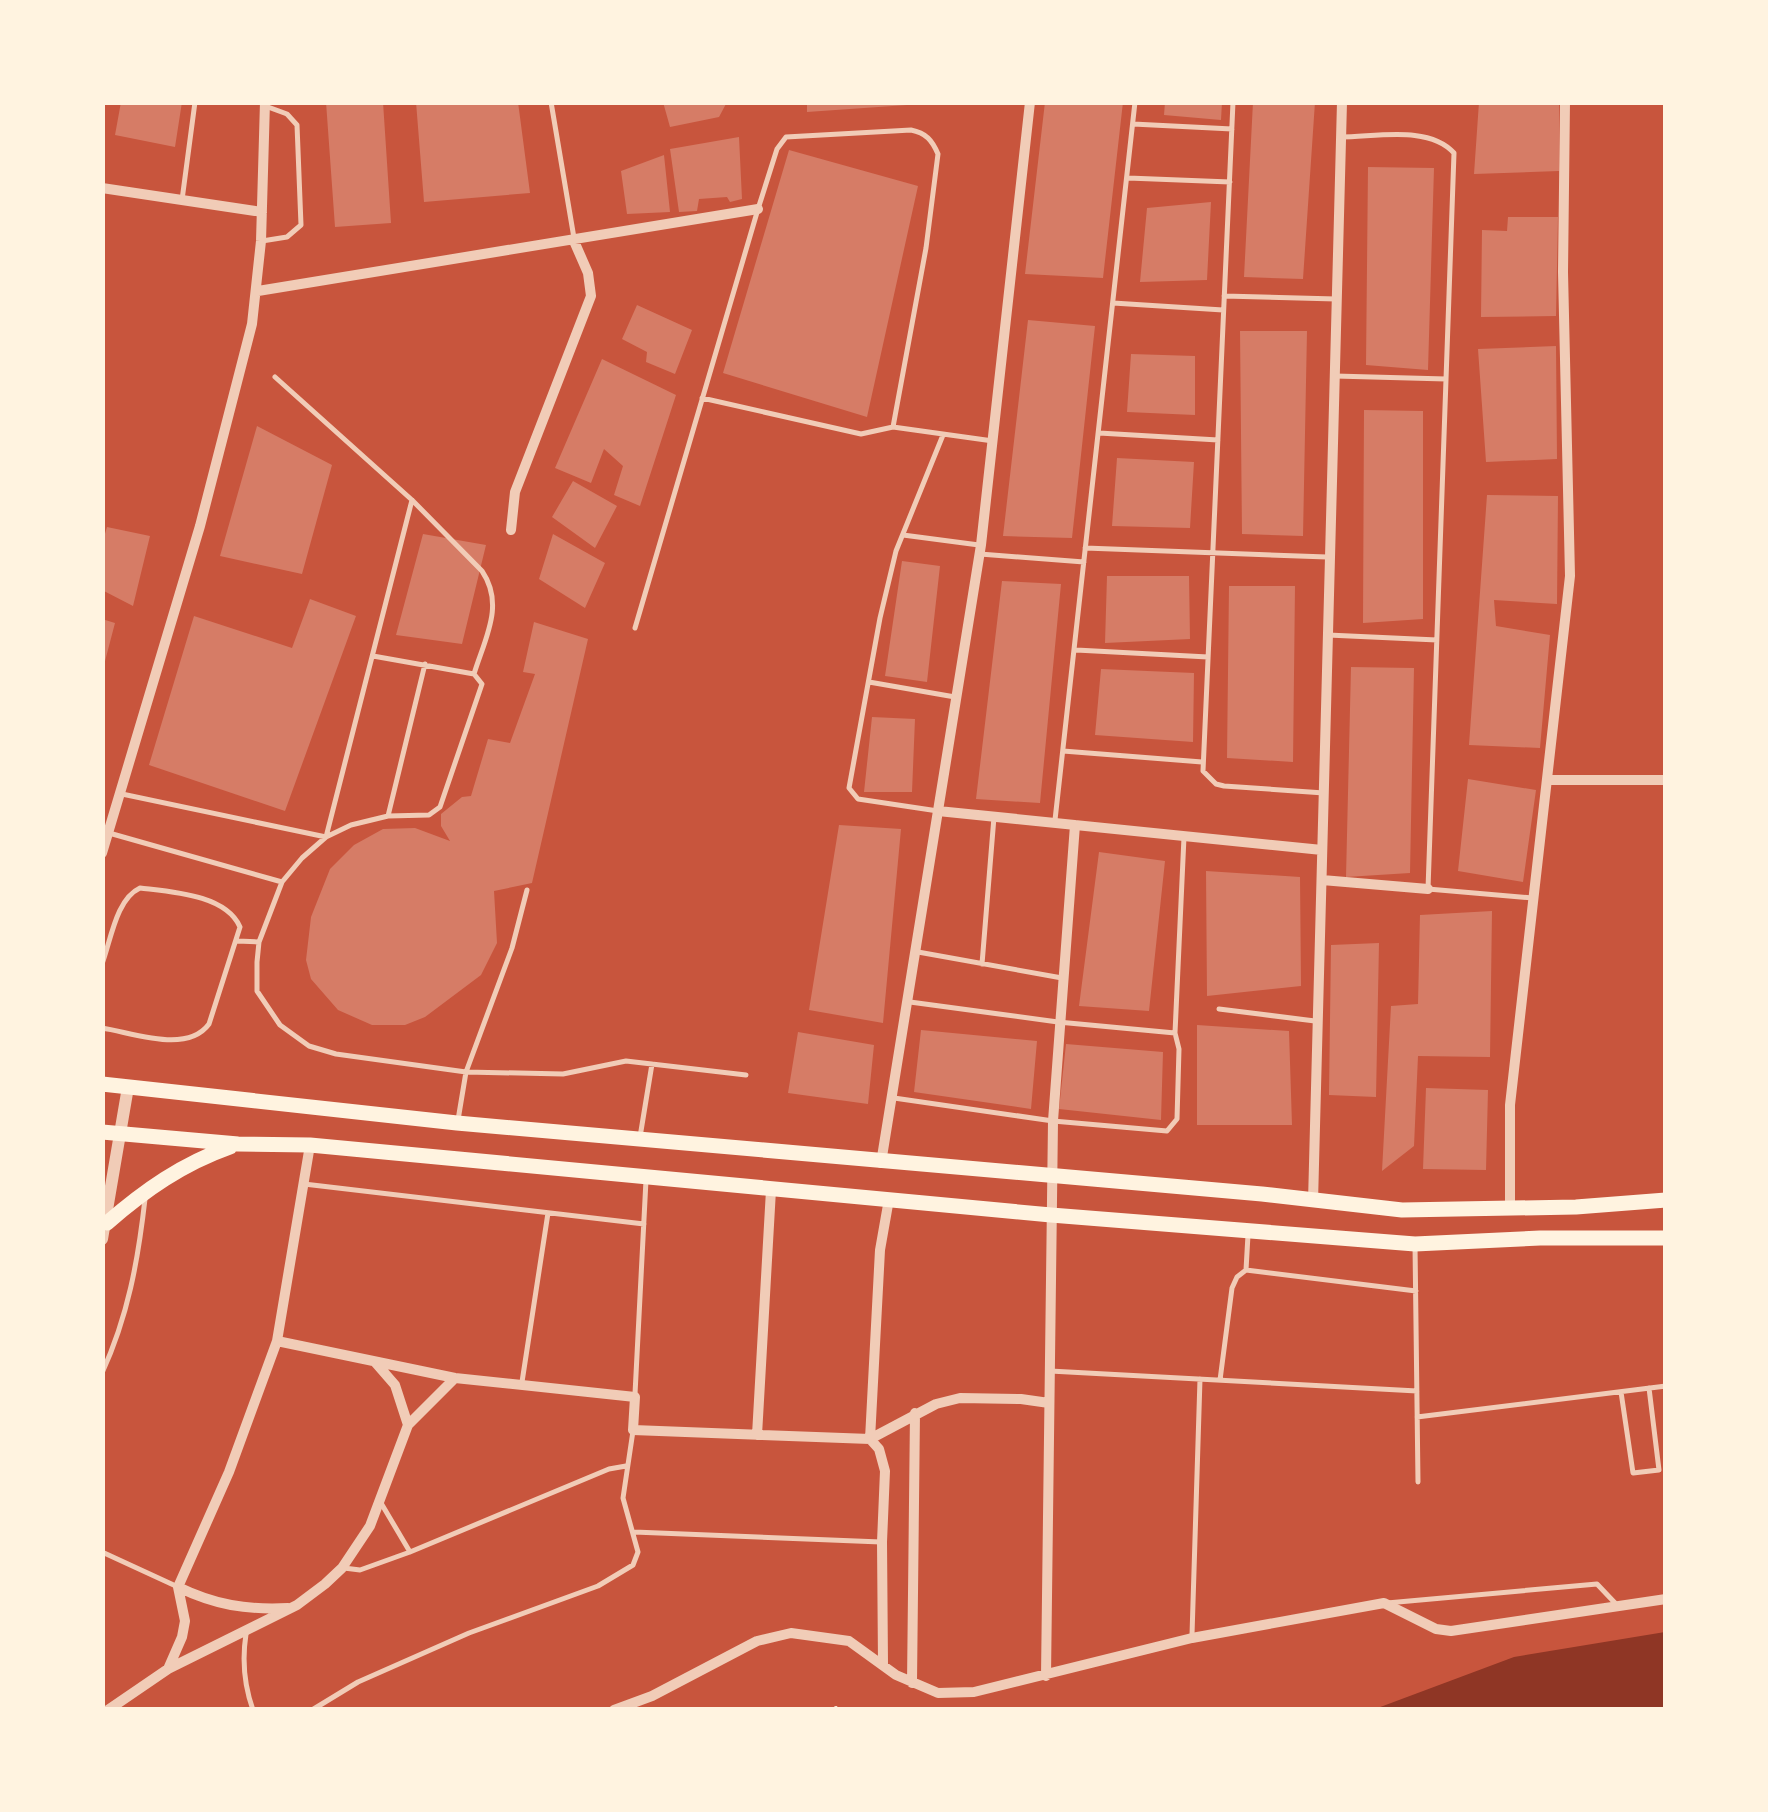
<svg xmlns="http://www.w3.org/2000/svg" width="1768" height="1812" font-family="Ubuntu,sans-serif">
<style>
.water{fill:#8f3625}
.building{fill:#d67c66}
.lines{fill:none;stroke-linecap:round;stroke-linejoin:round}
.path{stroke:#fff3e0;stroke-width:4}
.service{stroke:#f1ccb7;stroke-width:5}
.minor{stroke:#f1ccb7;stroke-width:10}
.tertiary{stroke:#f1ccb7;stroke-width:12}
.primary{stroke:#fff3e0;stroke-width:15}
</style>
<rect width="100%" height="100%" fill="#c8553d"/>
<path class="water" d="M1665,1632V1709H1375L1514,1657Z"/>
<path class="building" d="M121,102H182L175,147L115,135Z
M326,102H383L391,223L335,227Z
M416,102H518L530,193L424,202Z
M663,102H727L719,117L670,127Z
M807,102H907V105L807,112Z
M1045,102H1123L1103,278L1025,274Z
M1165,102H1222L1221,120L1164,115Z
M1253,102H1315L1303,279L1244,277Z
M1479,102H1559V171L1474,174Z
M739,137L742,199L730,202L727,197L699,199L697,211L679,212L670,149Z
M789,150L918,186L867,417L723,373Z
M664,155L670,212L627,214L621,171Z
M1368,167L1434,168L1428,370L1366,365Z
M1211,202L1207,280L1140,282L1147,208Z
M1508,217H1558L1556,316L1481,317L1482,230L1507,231Z
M637,305L692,330L675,374L646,362L647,352L622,339Z
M1028,320L1095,326L1072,538L1003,536Z
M1240,331H1307L1303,536L1242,534Z
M1556,346L1557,459L1486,462L1478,349Z
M1131,354L1195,356V415L1127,412Z
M602,359L676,395L640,506L614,495L623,466L604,449L591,483L555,468Z
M1364,410L1423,411V619L1363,623Z
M257,426L332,465L302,574L220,556Z
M1117,458L1194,462L1190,528L1112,526Z
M573,481L617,506L595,548L552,517Z
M1487,495L1558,496L1557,604L1494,600L1496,626L1550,635L1540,748L1469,745Z
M107,527L150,536L133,606L102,590V544Z
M423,534L486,545L462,644L396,635Z
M553,534L605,563L585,608L539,579Z
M902,561L940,566L927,682L885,676Z
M1107,576H1189L1190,639L1105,643Z
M1002,581L1061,584L1040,803L976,799Z
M1229,586H1295L1293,762L1227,758Z
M310,599L356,616L285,811L149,765L194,616L292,648Z
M102,619L115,623L104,665H102Z
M534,622L588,639L532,883L494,891L497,943L481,975L425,1017L405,1025H372L338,1010L311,979L306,960L311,917L330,869L354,845L383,829L415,828L450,841L441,826V814L462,797L471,796L488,739L510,743L535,674L523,672Z
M1351,667L1414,668L1410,873L1346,877Z
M1101,669L1194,673L1193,742L1095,735Z
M872,717L915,719L912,792H864Z
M1468,779L1536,790L1523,882L1458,871Z
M839,825L901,829L883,1023L809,1010Z
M1099,852L1165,861L1149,1011L1079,1006Z
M1206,871L1300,877L1301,986L1207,996Z
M1492,911L1490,1057L1418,1056L1414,1146L1382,1171L1391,1006L1418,1004L1420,915Z
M1379,943L1376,1097L1329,1095L1331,945Z
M1197,1025L1289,1031L1292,1125H1197Z
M921,1030L1037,1041L1031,1109L914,1092Z
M798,1032L874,1045L868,1104L788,1093Z
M1066,1044L1163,1052L1161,1120L1059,1109Z
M1426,1088L1488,1090L1486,1170L1423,1169Z"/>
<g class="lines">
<path class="path" d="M833,1710L836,1708"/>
<path class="service" d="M551,102L574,238
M1233,102L1203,771L1216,784L1224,786L1324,793
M1133,124L1232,129
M1341,137C1376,137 1429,125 1454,153L1428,889L1533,898
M1128,178L1230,182
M182,200L195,102
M262,241L287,237L301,225L297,125L287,114L268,107
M1224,296L1336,299
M1113,303L1223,310
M1335,376L1446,379
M275,377L412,500L482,571C505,605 485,638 474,674
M702,398L861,434L893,427L993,441
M1099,433L1218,440
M903,535L979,545
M1085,548L1327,557
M980,554L1084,562
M635,628L758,209L777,149L786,137L911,130C926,133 932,140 938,154L926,248L893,427
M1328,635L1437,640
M1076,650L1208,657
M373,656L474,674L482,684L440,807L429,815L388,816L351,825L326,837L302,858L282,882L259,942L257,962V991L280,1025L309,1046L336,1054L466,1072L563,1074L626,1061L746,1075
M869,682L955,697
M1063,751L1202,762
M122,794L326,837L412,500
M938,811L858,799L849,788L880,618L896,551L943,435
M388,816L425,664
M1055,820L1135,102
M109,833L282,882
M237,941L259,942
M918,952L1062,978
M102,964C111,940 116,899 140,888C173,892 226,895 240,927L209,1024C187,1054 134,1033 102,1028
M982,964L994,817
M910,1002L1058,1022L1175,1033
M1219,1009L1315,1021
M894,1098L1053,1121L1167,1131L1177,1119L1179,1049L1175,1033L1184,837
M458,1120L466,1072L512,948L527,890
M640,1137L652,1064
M304,1184L644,1224
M1415,1245L1418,1482
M1246,1270L1416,1291
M1050,1371L1417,1391
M102,1373C128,1316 138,1261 145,1199
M1220,1380L1232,1288L1237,1277L1246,1270L1248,1235
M522,1382L548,1213
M1621,1392L1633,1473L1659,1470L1649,1388
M635,1394L646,1180
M1417,1417L1666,1386
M381,1503L410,1552
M634,1532L881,1542
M102,1552L178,1587
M344,1568L360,1570L410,1552L609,1469L626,1466
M1387,1603L1597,1584L1616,1604
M246,1634C242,1660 244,1685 253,1710
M1192,1635L1200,1379
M312,1710L358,1682L469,1633L598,1586L633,1565L638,1552L623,1498L633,1431"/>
<path class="minor" d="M102,188L262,212
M258,291L758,209
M511,530L515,492L591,296L588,273L574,241
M1547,780H1666
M938,811L1322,850
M102,853L200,526L252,324L261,241L265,102
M1322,880L1428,889
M881,1163L981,545L1030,102
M1313,1202L1342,102
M1510,1209V1105L1570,576L1563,272L1565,102
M277,1341L455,1378L635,1397L633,1430L870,1439L936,1404L960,1398L1021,1399L1049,1403
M375,1362L395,1385L408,1425
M757,1435L771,1190
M178,1587C215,1605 246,1610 288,1608
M883,1664L882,1542L885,1471L879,1449L870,1439L880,1250L889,1199
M168,1669L182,1637L185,1621L178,1587L229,1472L277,1341L310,1145
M1046,1676L1053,1121L1075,825
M912,1683L915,1413
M108,1710L168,1669L297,1605L325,1584L342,1568L370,1526L408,1425L455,1378
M614,1710L652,1696L757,1641L791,1633L849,1641L896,1675L938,1693L974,1692L1192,1638L1384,1603L1436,1629L1451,1631L1666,1599"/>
<path class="tertiary" d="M102,1239L128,1087"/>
<path class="primary" d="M102,1084L457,1123L1262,1194L1402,1210L1576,1207L1666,1200
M102,1132L238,1144L310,1145L1051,1215L1415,1244L1540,1238H1666
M107,1223C145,1190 182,1164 230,1147"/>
</g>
<rect width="1768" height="1812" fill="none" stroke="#fff3e0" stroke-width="210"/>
</svg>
